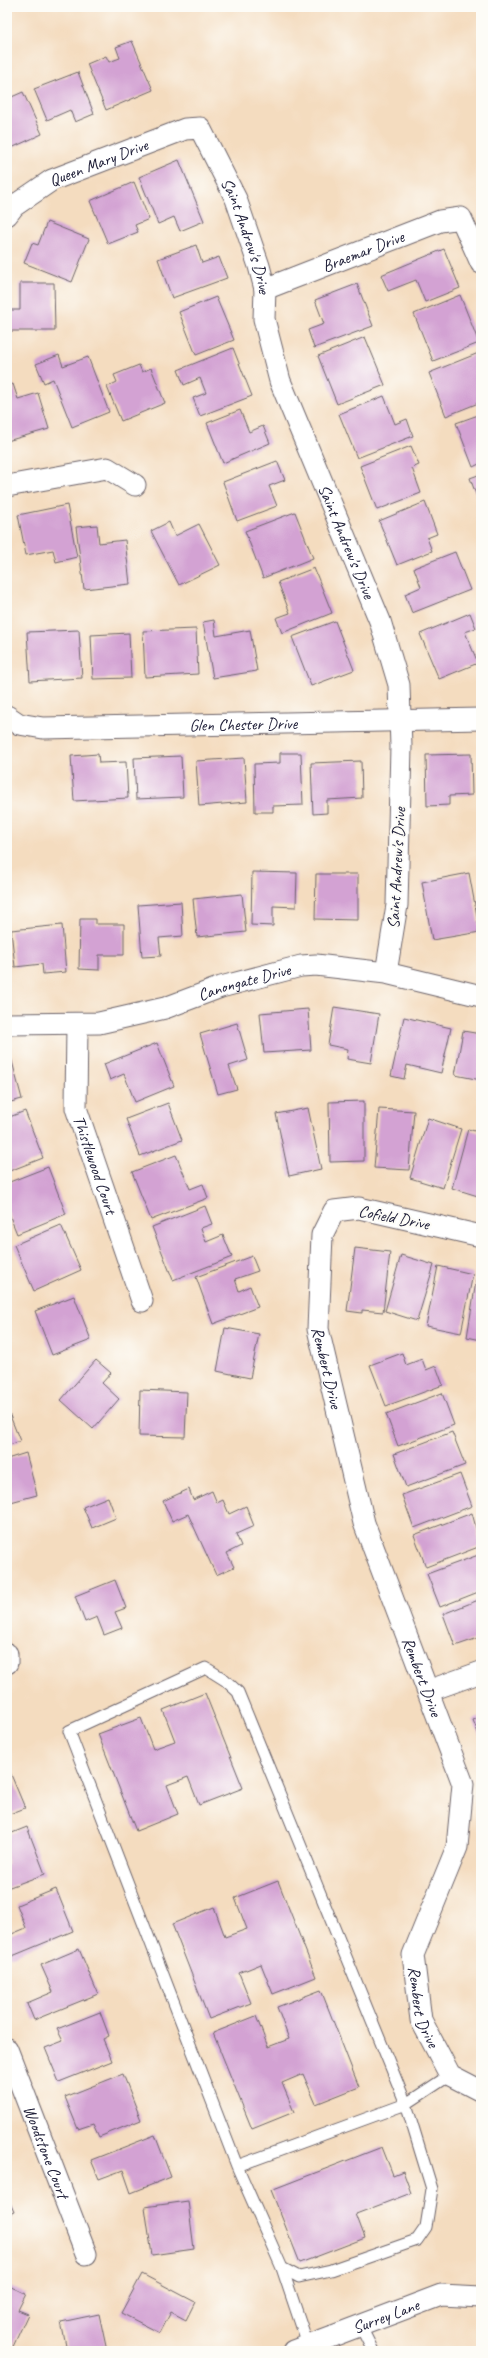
<svg xmlns="http://www.w3.org/2000/svg" width="488" height="2358" font-family="Caveat,sans-serif">
<style>
.building{fill:#d3a2d3}
.lines{fill:none;stroke-linecap:round;stroke-linejoin:round}
.service-casing{stroke:#6c6369;stroke-width:13}
.minor-casing{stroke:#6c6369;stroke-width:23}
.service{stroke:#fff;stroke-width:11}
.minor{stroke:#fff;stroke-width:21}
.labels{text-anchor:middle;stroke-width:4;stroke-linejoin:round;paint-order:stroke}
.street-label{font-size:17px;fill:#22223b;stroke:#fdfcf7}
</style>
<rect width="100%" height="100%" fill="#fdfcf7"/>
<filter id="ink" filterUnits="userSpaceOnUse"><feTurbulence type="fractalNoise" baseFrequency=".025" numOctaves="2"/><feDisplacementMap in="SourceGraphic" scale="8" xChannelSelector="R" yChannelSelector="G"/><feConvolveMatrix kernelMatrix="1 2 1 2 8 2 1 2 1" color-interpolation-filters="sRGB"/></filter>
<filter id="wash" filterUnits="userSpaceOnUse"><feTurbulence type="fractalNoise" baseFrequency=".012" numOctaves="4" result="noise"/><feDisplacementMap in="SourceGraphic" scale="16" xChannelSelector="R" yChannelSelector="G"/><feGaussianBlur stdDeviation="0.9" result="paint"/><feColorMatrix in="noise" values="0 0 0 0 0 0 0 0 0 0 0 0 0 0 0 0 0 1.4 0 .05"/><feComposite in="paint" operator="in"/></filter>
<g filter="url(#wash)">
<rect width="100%" height="100%" fill="#f4dcbf"/>
<g id="blocks">
<path class="building" d="M132,41L153,90L106,110L87,64L106,56L109,62L120,58L116,47Z
M78,72L94,114L75,122L70,110L47,120L34,89Z
M23,92L42,134L7,150V99Z
M179,160L204,221L180,231L174,217L158,224L139,177Z
M134,182L149,219L135,225L138,232L108,244L90,201Z
M47,222L89,239L72,282L24,263L32,243L38,245Z
M196,245L202,263L219,257L227,278L172,298L158,259Z
M444,249L460,288L425,302L416,280L388,291L381,275Z
M20,283H54L55,331H7V310H20Z
M357,284L373,326L314,348L308,330L324,324L315,300Z
M460,295L479,343L433,361L414,314Z
M216,297L234,340L196,355L179,312Z
M365,337L385,385L337,404L318,356Z
M233,348L252,396L200,416L193,398L206,393L200,378L184,385L178,370Z
M481,352V402L446,416L429,373Z
M59,355L63,366L88,357L109,412L72,427L53,379L44,383L36,364Z
M139,365L142,372L151,368L165,403L121,421L107,387L117,382L114,375Z
M13,384L18,399L38,393L49,429L7,441V386Z
M384,396L395,424L407,419L413,436L357,458L339,414Z
M240,410L249,432L263,426L270,443L223,463L207,423Z
M481,414V463L473,467L456,423Z
M411,446L419,465L412,468L421,493L377,510L360,466Z
M277,461L285,480L269,486L277,506L237,521L223,482Z
M481,474V508L470,478Z
M425,502L437,534L427,538L432,551L397,565L379,521Z
M67,505L77,557L56,562L53,550L26,555L18,515Z
M295,512L313,558L263,578L245,531Z
M169,522L175,536L199,524L220,565L179,585L151,531Z
M97,525L99,543L125,540L130,584L84,589L76,527Z
M455,552L470,590L412,613L405,594L421,587L414,568Z
M314,568L332,613L282,633L276,618L290,613L278,582Z
M470,613L476,628L465,632L478,663L439,679L420,634Z
M214,620L216,636L250,630L257,671L213,678L203,622Z
M335,621L354,670L311,686L292,637Z
M196,629L198,674L145,677L143,631Z
M79,630L82,678L30,681L27,632Z
M129,633L131,678L93,679L91,635Z
M280,753H301L303,805L273,806V812H255L254,764L280,763Z
M98,754L99,763L126,762L128,798L74,801L71,756Z
M471,754L472,795L449,796V805L427,806L426,755Z
M181,756L183,797L136,799L134,758Z
M244,758L247,802L199,806L196,761Z
M361,761L362,798L327,800V813L313,814L311,763Z
M252,872L297,873L296,907L273,906V926L251,925Z
M469,873L480,932L432,940L422,882Z
M316,874H358V920L315,919Z
M242,894L246,932L197,937L193,899Z
M181,902L183,936L159,938L161,956L142,957L138,905Z
M80,919H96V924H124V955H99V970L79,969Z
M62,925L66,972L43,974L42,964L15,967L11,930Z
M334,1007L379,1014L371,1063L347,1059L348,1049L328,1045Z
M308,1009L311,1050L264,1053L260,1013Z
M404,1017L451,1028L441,1073L407,1065L404,1079L391,1076Z
M237,1023L248,1060L229,1066L237,1089L218,1094L200,1034Z
M463,1031L481,1034V1080L455,1075Z
M157,1043L174,1086L135,1102L124,1074L110,1080L104,1064Z
M7,1050H9L22,1099L7,1103Z
M364,1101V1161L330,1162L329,1102Z
M168,1103L182,1140L140,1156L126,1119Z
M308,1108L321,1169L289,1176L276,1114Z
M379,1109L414,1111L409,1170L374,1168Z
M25,1111L43,1158L7,1172V1118Z
M428,1118L461,1129L443,1188L410,1178Z
M468,1129L481,1133V1197L452,1188Z
M176,1155L190,1189L203,1184L208,1198L151,1220L132,1172Z
M48,1167L66,1214L17,1234L7,1209V1183Z
M205,1206L212,1224L201,1228L206,1242L223,1235L232,1257L173,1280L152,1227Z
M61,1225L81,1270L34,1291L14,1245Z
M355,1248L390,1252L383,1312L362,1310V1313L347,1311Z
M401,1255L434,1265L417,1321L385,1311Z
M252,1256L258,1271L235,1279L239,1291L250,1286L258,1307L213,1324L196,1277Z
M438,1266L473,1274L461,1333L426,1326Z
M477,1275L481,1276V1340L467,1337Z
M74,1296L91,1340L52,1355L35,1311Z
M225,1328L259,1334L250,1378L217,1371Z
M402,1353L406,1365L422,1359L426,1370L436,1366L443,1385L386,1406L370,1365Z
M96,1360L111,1373L102,1383L119,1399L93,1429L61,1400Z
M140,1390L187,1392L185,1437L139,1436Z
M442,1393L454,1425L398,1446L386,1414Z
M7,1408L20,1441L7,1446Z
M452,1432L465,1465L406,1487L394,1454Z
M26,1453L37,1495L7,1503V1459Z
M460,1474L472,1506L414,1528L402,1495Z
M189,1489L193,1500L212,1491L217,1503L223,1500L229,1514L246,1506L254,1526L236,1534L241,1546L227,1553L234,1567L216,1575L188,1514L172,1521L163,1501Z
M108,1497L116,1518L92,1528L83,1507Z
M472,1513L481,1546L426,1567L414,1535Z
M481,1554V1591L440,1607L427,1574Z
M115,1580L126,1608L115,1612L122,1628L104,1635L97,1617L85,1622L75,1596Z
M481,1599V1637L455,1646L443,1614Z
M205,1693L243,1788L199,1805L188,1777L167,1785L178,1814L136,1831L98,1734L141,1718L153,1749L175,1741L163,1710Z
M481,1717V1740L473,1720Z
M7,1765L25,1808L7,1815Z
M27,1827L45,1874L7,1888V1835Z
M278,1881L316,1977L273,1994L261,1964L239,1973L251,2003L209,2019L172,1924L214,1907L225,1937L247,1929L235,1898Z
M56,1889L73,1931L10,1957L7,1948V1936L26,1928L17,1905Z
M79,1949L98,1994L34,2020L27,2003L53,1992L41,1965Z
M321,1990L359,2087L316,2104L303,2074L282,2083L294,2112L252,2129L213,2033L256,2016L268,2047L289,2039L277,2007Z
M100,2012L109,2036L103,2039L112,2061L59,2082L45,2048L63,2041L57,2029Z
M123,2074L141,2120L99,2137L93,2124L78,2129L65,2097Z
M155,2135L171,2177L131,2193L123,2170L99,2179L91,2160Z
M382,2147L393,2175L403,2171L411,2193L356,2214L365,2238L300,2263L271,2190Z
M7,2196L14,2212L7,2215Z
M188,2201L194,2249L152,2255L145,2207Z
M142,2274L195,2302L186,2320L171,2312L160,2333L121,2313Z
M7,2285L26,2294L18,2310L28,2314L11,2351H7Z
M99,2314L107,2351H46L66,2346L61,2322Z"/>
</g>
</g>
<g filter="url(#ink)">
<use href="#blocks" fill-opacity="0" stroke="#6c6369" stroke-width="1"/>
<g class="lines">
<g class="service-casing">
<path id="service" d="M206,1668L225,1680L238,1692L406,2104L432,2189L426,2227L417,2240L331,2270L299,2277L282,2268L237,2166L69,1731Z
M237,2166L406,2104L450,2075
M282,2268L308,2345
M360,2325L373,2351"/>
</g>
<g class="minor-casing">
<g id="minor">
<path id="s1" d="M7,215L14,206L52,180L185,129L200,128L236,199L259,266L265,289L264,319L280,381L380,621L399,685L401,747L397,905L386,973"/>
<path id="s2" d="M265,289L440,221L461,218L481,263"/>
<path d="M7,486L107,468L135,485"/>
<path id="s3" d="M7,716L19,724L43,728L481,719"/>
<path id="s4" d="M7,1024L99,1023L165,1008L221,987L301,966L316,965L386,973L481,996"/>
<path id="s5" d="M77,1024L76,1108L142,1301"/>
<path id="s6" d="M481,1236L359,1208L334,1211L322,1235L318,1329L364,1523L463,1784L457,1847L413,1955L421,2020L450,2075L481,2091"/>
<path d="M7,1654V1663"/>
<path d="M428,1691L481,1672"/>
<path id="s7" d="M7,2049L86,2254"/>
<path id="s8" d="M293,2351L441,2295L481,2297"/>
</g>
</g>
<use href="#service" class="service"/>
<use href="#minor" class="minor"/>
</g>
</g>
<g class="labels">
<g class="street-label">
<text dy="6" stroke="none"><textPath href="#s1" startOffset="107">Queen Mary Drive</textPath></text>
<text dy="6" stroke="none"><textPath href="#s1" startOffset="333">Saint Andrew's Drive</textPath></text>
<text dy="6" stroke="none"><textPath href="#s2" startOffset="105">Braemar Drive</textPath></text>
<text dy="6" stroke="none"><textPath href="#s1" startOffset="657">Saint Andrew's Drive</textPath></text>
<text dy="6" stroke="none"><textPath href="#s3" startOffset="239">Glen Chester Drive</textPath></text>
<text transform="translate(396 868) rotate(-87)" y="6">Saint Andrew's Drive</text>
<text dy="6" stroke="none"><textPath href="#s4" startOffset="243">Canongate Drive</textPath></text>
<text dy="6" stroke="none"><textPath href="#s5" startOffset="144">Thistlewood Court</textPath></text>
<text transform="translate(394 1217) rotate(11)" y="6">Cofield Drive</text>
<text dy="6" stroke="none"><textPath href="#s6" startOffset="311">Rembert Drive</textPath></text>
<text dy="6" stroke="none"><textPath href="#s6" startOffset="635">Rembert Drive</textPath></text>
<text dy="6" stroke="none"><textPath href="#s6" startOffset="983">Rembert Drive</textPath></text>
<text dy="6" stroke="none"><textPath href="#s7" startOffset="110">Woodstone Court</textPath></text>
<text dy="6" stroke="none"><textPath href="#s8" startOffset="99">Surrey Lane</textPath></text>
</g>
</g>
<rect width="488" height="2358" fill="none" stroke="#fdfcf7" stroke-width="24"/>
</svg>
